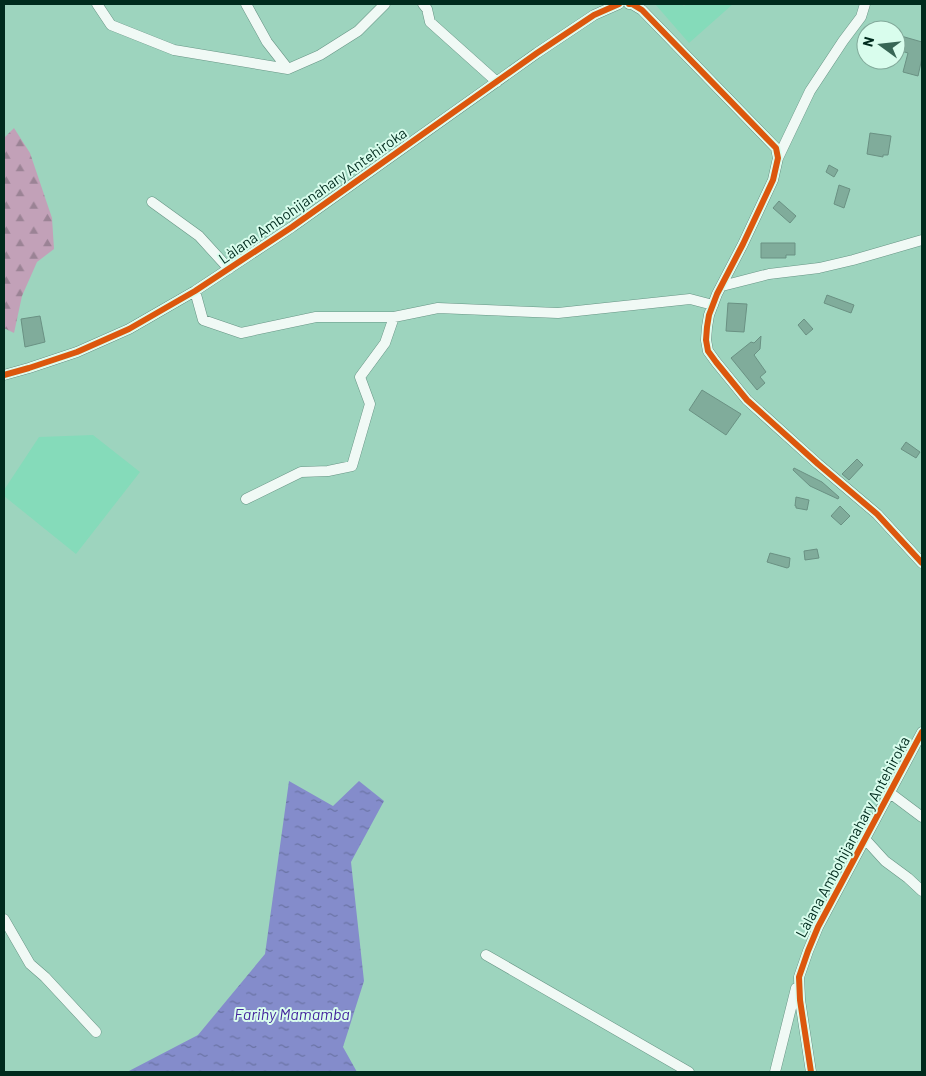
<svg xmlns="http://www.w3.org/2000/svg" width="926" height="1076" font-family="Barlow,sans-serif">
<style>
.built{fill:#85dbba}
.forest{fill:url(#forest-firs)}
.water{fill:url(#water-ripples)}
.building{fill:#80ac9b;stroke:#6a9183}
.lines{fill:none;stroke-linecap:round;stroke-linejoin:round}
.minor-casing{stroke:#679585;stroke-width:11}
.minor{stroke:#f0f9f5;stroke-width:10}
.cycleway-casing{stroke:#d9fded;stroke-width:9}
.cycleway{stroke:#dc570d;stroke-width:6}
.labels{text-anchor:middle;stroke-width:4;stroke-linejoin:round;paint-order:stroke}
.street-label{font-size:15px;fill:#002b1d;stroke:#d9fded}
.water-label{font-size:16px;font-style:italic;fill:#45269e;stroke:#d9fded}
</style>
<defs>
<pattern id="forest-firs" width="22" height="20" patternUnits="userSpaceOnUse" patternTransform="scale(1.25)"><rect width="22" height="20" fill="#c2a1b8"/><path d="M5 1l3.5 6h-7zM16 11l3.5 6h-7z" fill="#9b8395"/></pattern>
<pattern id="water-ripples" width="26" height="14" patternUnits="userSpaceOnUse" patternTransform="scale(1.25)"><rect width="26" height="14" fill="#848ccb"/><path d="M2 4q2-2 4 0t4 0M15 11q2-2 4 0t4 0" fill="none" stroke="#6a73a4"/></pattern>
</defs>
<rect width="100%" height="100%" fill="#9dd4be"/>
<path class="built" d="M655,4H681L684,6L687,4H733L689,43Z
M93,435L140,472L76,554L4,496V490L39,437Z"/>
<path class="forest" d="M14,128L30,153L52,218L54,249L37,262L22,296L14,333L4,328V138Z"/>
<path class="water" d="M289,781L333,806L359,781L384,801L351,862L364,981L343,1047L357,1072H127L198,1035L265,954Z"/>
<path class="building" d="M901,36L922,42V58L918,76L903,72L908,53L898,50Z
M870,133L891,136L888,155H883V157L867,154Z
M829,165L838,170L834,177L826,172Z
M839,185L850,189L844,208L834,204Z
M779,201L796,216L790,223L773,208Z
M761,243H795V255H786V258H761Z
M827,295L854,305L851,313L824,303Z
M728,303L747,304L744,332L726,331Z
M40,316L45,342L25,347L21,319Z
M804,319L813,329L806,335L798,325Z
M761,336L760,349L754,355L766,372L760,377L765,383L757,390L731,358L751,342L754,343Z
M702,390L741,414L726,435L689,410Z
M906,442L920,452L916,458L901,449Z
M857,459L863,465L849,480L842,474Z
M794,468L822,482L839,497L838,499L810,486L793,470Z
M796,497L809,500L807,510L796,508V506H795Z
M840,506L850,516L841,525L831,516Z
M817,549L819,558L805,560L804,551Z
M770,553L790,558L789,567L787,568L767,562Z"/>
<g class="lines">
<g class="minor-casing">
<path id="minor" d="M97,4L111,25L174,50L288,69L320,55L358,31L385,4
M246,4L267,42L288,69
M423,4L427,9L430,22L497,82
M629,4H632L642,10L776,148L778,158L773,180L743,244L717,294L709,315L707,327L706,340L708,351L716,362L747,400L818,464L877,514L922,563
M778,158L810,91L843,41L861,17L865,4
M152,202L199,236L229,269
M722,286L769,274L819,268L853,260L922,240
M195,291L203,320L241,333L316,317H394L438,308L558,313L690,299L713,305
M4,375L29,368L77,352L129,329L195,291L292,227L537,53L594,15L619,4
M246,499L301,472L328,471L352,466L370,404L360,377L385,343L394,317
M890,793L922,817
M865,839L885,861L908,878L922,891
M4,919L30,964L45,977L96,1032
M486,955L689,1072
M775,1072L796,988
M811,1072L800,1000L799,977L808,951L818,927L922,732"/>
</g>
<use href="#minor" class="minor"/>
<g class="cycleway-casing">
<path id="cycleway" d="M629,4H632L642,10L776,148L778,158L773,180L743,244L717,294L709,315L707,327L706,340L708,351L716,362L747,400L818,464L877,514L922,563
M4,375L29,368L77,352L129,329L195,291L292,227L537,53L594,15L619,4
M811,1072L800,1000L799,977L808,951L818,927L922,732"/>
</g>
<use href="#cycleway" class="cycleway"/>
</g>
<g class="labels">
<g class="street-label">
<text transform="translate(313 196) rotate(-35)" y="5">Làlana Ambohijanahary Antehiroka</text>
<text transform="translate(853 837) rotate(-62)" y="5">Làlana Ambohijanahary Antehiroka</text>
</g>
<g class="water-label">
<text x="292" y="1020">Farihy Mamamba</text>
</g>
</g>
<rect width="926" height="1076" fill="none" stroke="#002b1d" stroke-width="10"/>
<g transform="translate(881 45) rotate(285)"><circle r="24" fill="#d9fded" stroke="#82a99a"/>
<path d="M0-4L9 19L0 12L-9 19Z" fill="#376655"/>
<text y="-8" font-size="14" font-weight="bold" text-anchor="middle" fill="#002b1d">N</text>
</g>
</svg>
